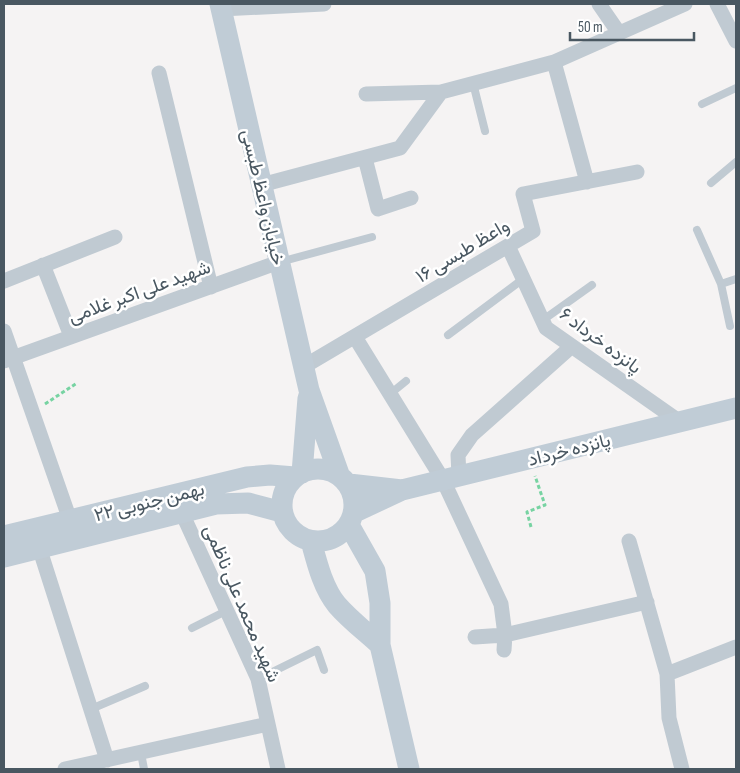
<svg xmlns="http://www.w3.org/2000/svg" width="740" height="773" font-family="'Sofia Sans Condensed',Vazirmatn,sans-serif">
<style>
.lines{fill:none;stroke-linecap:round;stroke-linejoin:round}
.path{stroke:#77d3a2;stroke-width:3;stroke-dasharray:4 2.5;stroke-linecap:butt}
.lane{stroke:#c0cad2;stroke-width:8}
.street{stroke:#c0cad2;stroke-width:15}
.secondary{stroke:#c0ccd6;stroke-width:21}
.labels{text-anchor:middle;stroke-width:5;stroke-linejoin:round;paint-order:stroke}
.street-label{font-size:19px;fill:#495761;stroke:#fff}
</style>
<rect width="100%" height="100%" fill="#f5f3f3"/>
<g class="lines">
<path class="path" d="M45,404L77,383
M531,527L527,512L545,505L535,476"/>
<path class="lane" d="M473,83L485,131
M702,104L736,88
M711,183L736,162
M697,230L721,284L730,326
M280,262L372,237
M721,284L736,279
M543,320L592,285
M448,335L523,279
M390,394L406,381
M192,628L226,611
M258,679L317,650L324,670
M91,709L145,686
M141,753L144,769"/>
<path class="street" d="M599,4L619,33
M717,4L736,41
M221,9L324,4
M554,62L587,182
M159,73L211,287
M366,94L441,92
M365,158L378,209L411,198
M261,185L400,148L441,92L554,62L685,4
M508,246L546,328L680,422
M43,265L71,336
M4,281L115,237
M4,331L70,520
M355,337L443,480L501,604L505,635L504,650
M4,361L279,262
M303,367L533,231L523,194L637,172
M459,476L458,455L472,435L572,346
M182,513L258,679L278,769
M629,541L667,674L669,718L682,769
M39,547L107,760
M475,637L505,635L647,602
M667,674L736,647
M65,769L268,724"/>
<path class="secondary" d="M220,4L309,390L339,474
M282 505a36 36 0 1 1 72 0a36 36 0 1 1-72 0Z
M302,473L308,398
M349,484L402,490
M355,512L402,490L736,408
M349,525L375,571L380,603V645L409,769
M4,536L247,477L270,475L295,477
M311,541C317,563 323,588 337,605C350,620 366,632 380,645
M4,557L216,504L248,503L282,512"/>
</g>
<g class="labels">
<g class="street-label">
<text transform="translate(264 197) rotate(77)" y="7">خیابان واعظ طبسی</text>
<text transform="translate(462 250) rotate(-31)" y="7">واعظ طبسی ۱۶</text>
<text transform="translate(139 291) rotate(-20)" y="7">شهید علی اکبر غلامی</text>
<text transform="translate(601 340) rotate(37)" y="7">پانزده خرداد ۶</text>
<text transform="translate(569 449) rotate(-14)" y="7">پانزده خرداد</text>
<text transform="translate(149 501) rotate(-14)" y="7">۲۲ بهمن جنوبی</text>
<text transform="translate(243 603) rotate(67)" y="7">شهید محمد علی ناظمی</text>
</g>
</g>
<rect width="740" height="773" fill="none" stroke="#495761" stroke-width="10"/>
<path d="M570 32v8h124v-8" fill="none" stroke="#495761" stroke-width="2.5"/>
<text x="578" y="32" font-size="15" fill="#495761" stroke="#ffffff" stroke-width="4" paint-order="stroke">50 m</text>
</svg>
